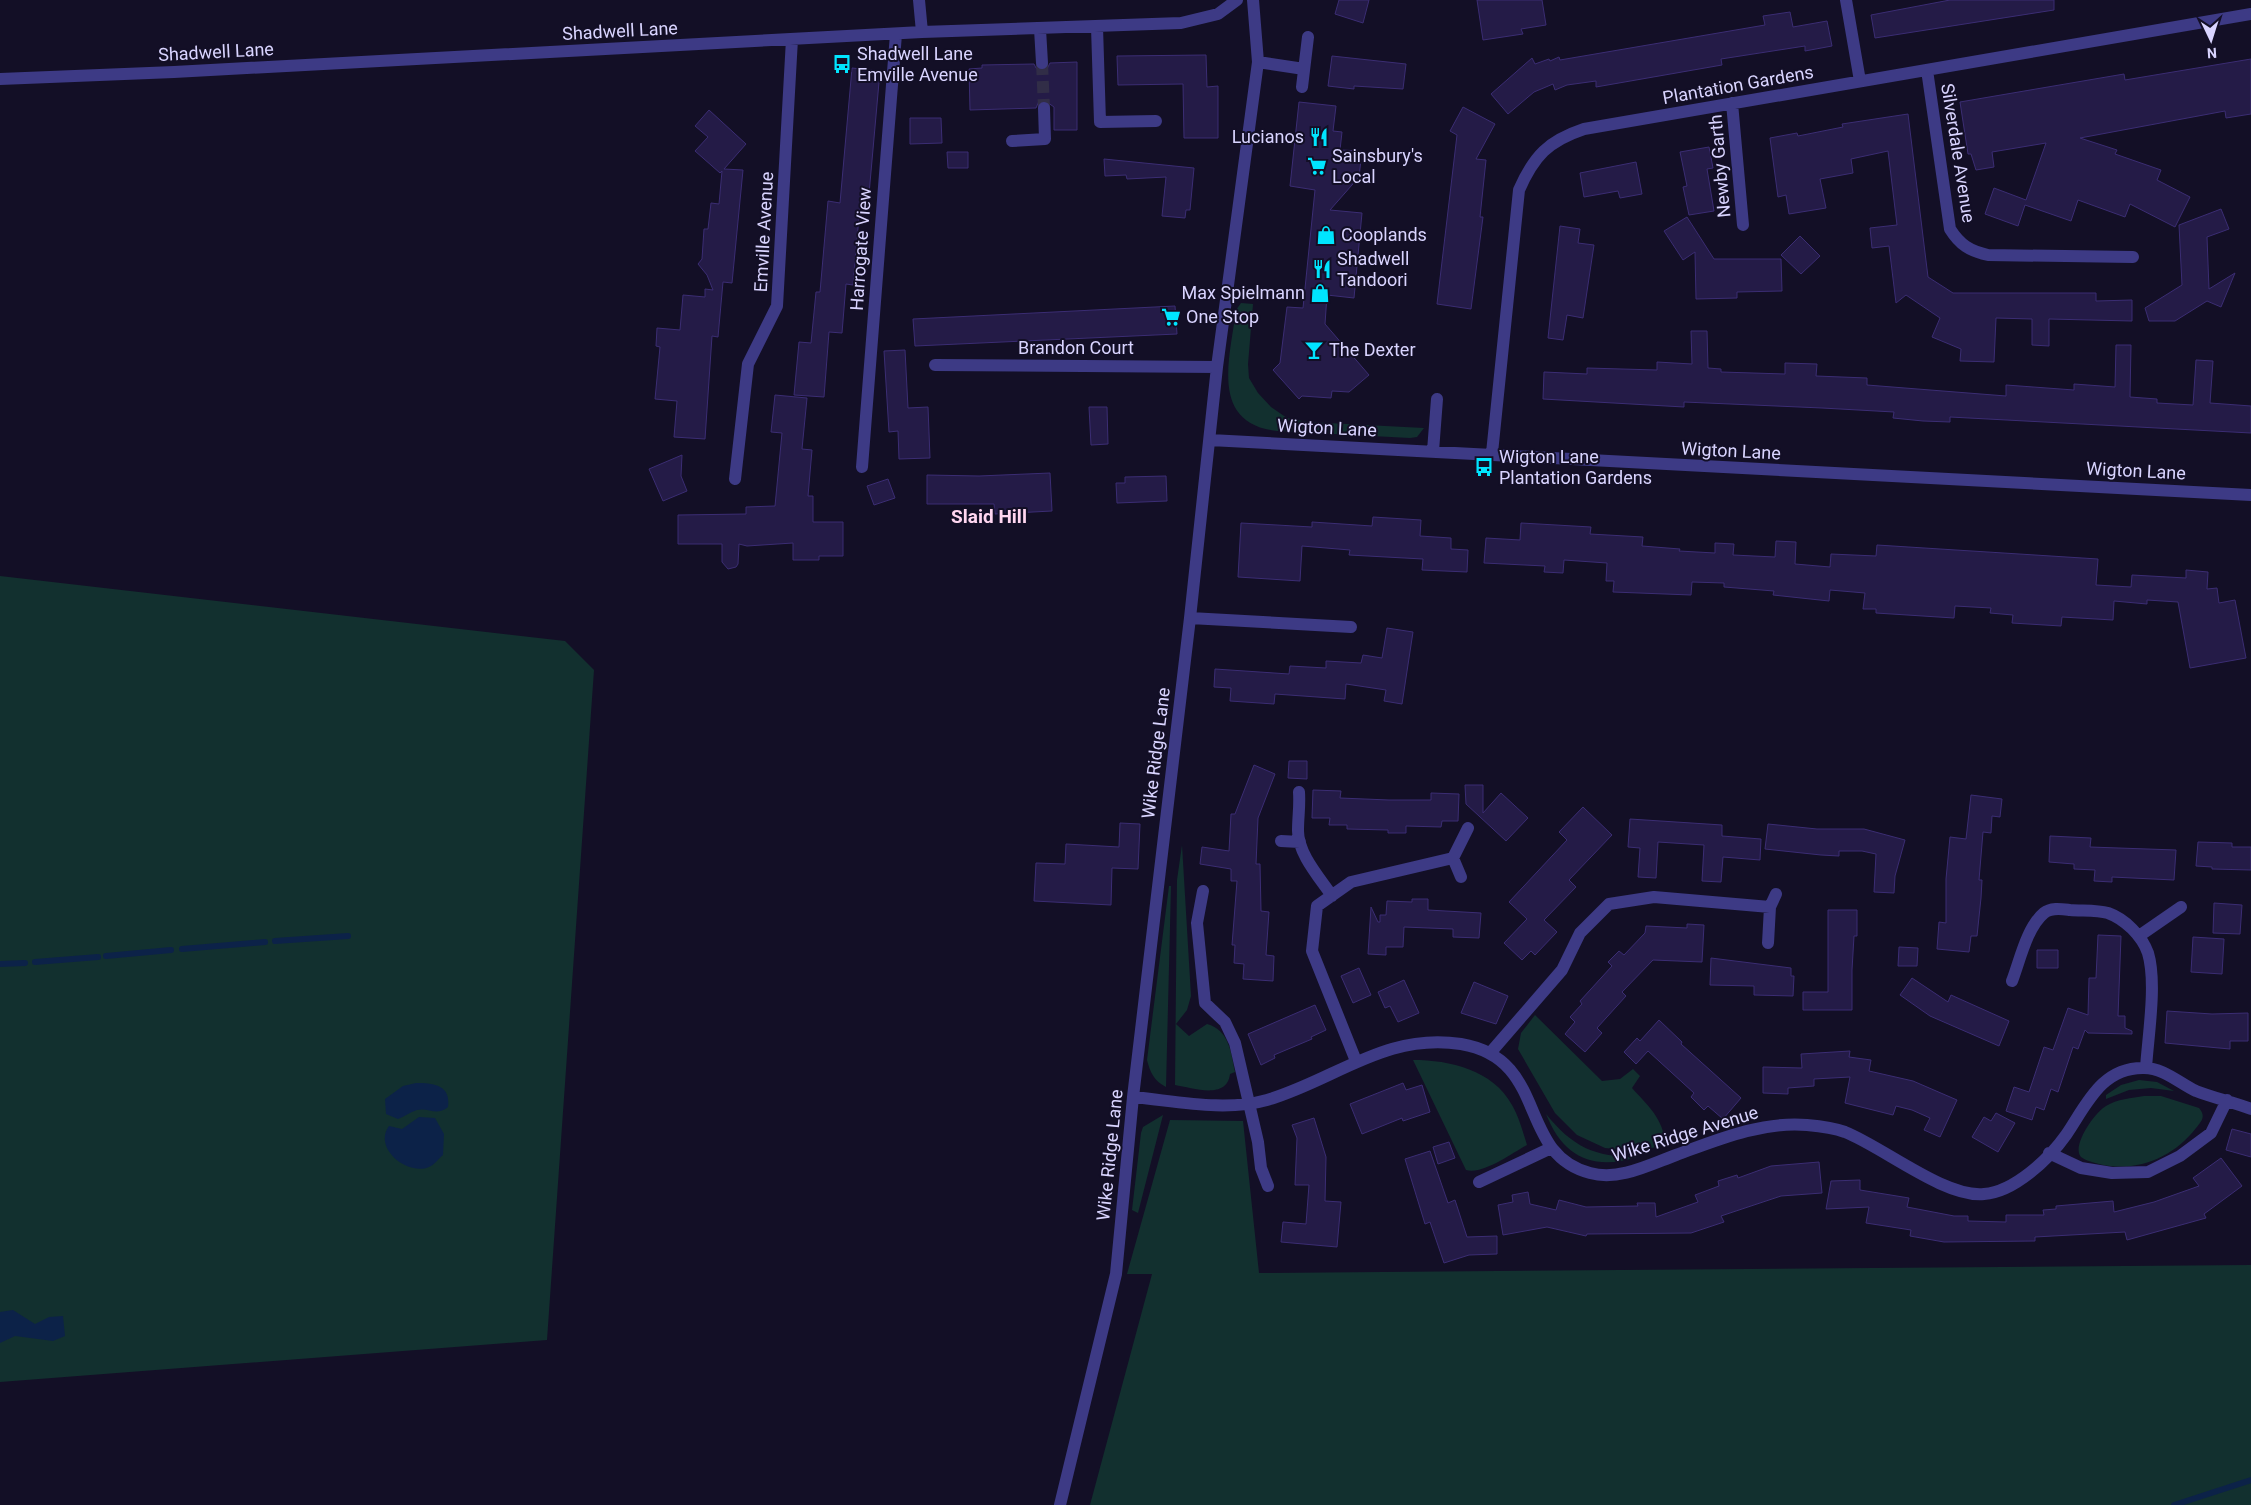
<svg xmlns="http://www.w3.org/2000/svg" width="2251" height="1505" font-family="Roboto,sans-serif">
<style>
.green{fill:#12302f}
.water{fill:#0c2248}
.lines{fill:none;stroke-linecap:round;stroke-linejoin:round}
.stream{stroke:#0c2248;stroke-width:6}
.building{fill:#241b47;stroke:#3b2d73}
.minor-tunnel{stroke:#312d47;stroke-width:12;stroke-dasharray:12 6;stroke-linecap:butt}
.minor{stroke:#3d3a85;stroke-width:12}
.labels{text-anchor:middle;stroke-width:4;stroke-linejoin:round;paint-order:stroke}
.street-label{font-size:18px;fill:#d9d4ff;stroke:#130f26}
.poi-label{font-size:18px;fill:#d9d4ff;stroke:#130f26;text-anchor:start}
.neighbourhood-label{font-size:19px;font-weight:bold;fill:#ffd6f0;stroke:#130f26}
</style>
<rect width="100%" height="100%" fill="#130f26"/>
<path class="green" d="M1241,303L1253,304L1248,364L1249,378L1258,393L1271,407L1287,418L1308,422L1424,428L1417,437L1410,438L1277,431C1209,423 1230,358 1236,310Z
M0,576L565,641L594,670L547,1340L0,1382Z
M1182,845L1191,996L1187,1010L1176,1024L1189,1036L1207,1024C1229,1030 1231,1052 1235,1072L1230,1074C1227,1100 1193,1088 1175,1085L1177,880Z
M1169,886H1171L1166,1087C1154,1081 1150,1072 1147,1060Z
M1535,1015L1602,1081L1620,1079L1633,1069L1640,1076L1632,1088C1650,1108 1662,1117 1666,1145L1636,1151L1605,1148L1577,1135L1555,1113L1518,1049L1521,1033Z
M1413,1060C1450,1060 1493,1070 1512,1105C1519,1117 1523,1132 1527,1145C1512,1153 1483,1175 1466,1170Z
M2139,1080L2157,1082L2174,1091L2151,1088L2129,1090L2106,1099V1095L2121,1085Z
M2144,1096H2161L2199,1108C2206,1116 2202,1121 2196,1128C2173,1158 2136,1173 2099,1164C2093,1162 2086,1161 2081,1157C2071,1146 2095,1112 2106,1106C2117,1099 2132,1098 2144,1096Z
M1546,1114C1573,1147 1594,1157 1637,1157C1593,1171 1563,1157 1546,1114Z
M1163,1115L1138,1213L1132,1210L1141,1133L1143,1127Z
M1170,1120L1243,1121L1259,1273L2251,1265V1505H1090L1152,1274H1127Z"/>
<path class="water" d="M416,1083C434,1083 451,1085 448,1107C436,1117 429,1107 417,1110C410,1112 404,1117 398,1119L386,1114L385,1099L403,1086Z
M419,1117L435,1118L444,1134L443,1155C439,1158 435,1164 431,1166C410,1178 372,1149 389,1126L402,1129Z
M13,1310L35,1324L49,1317L63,1316L65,1336L53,1341L15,1336L0,1343V1312Z"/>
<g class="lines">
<path class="stream" d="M275,941L348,936
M182,949L265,942
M106,956L171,950
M35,962L98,957
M0,964L25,963
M2174,1505L2251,1480"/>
</g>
<path class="building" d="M1339,0H1369L1363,23L1335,14Z
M1477,0H1542L1546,25L1521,29L1523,34L1483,40Z
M1950,0H2054V10L1875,38L1871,15Z
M1790,12L1793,27L1827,21L1832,46L1805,51V46L1721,59L1722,65L1596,87V81L1567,85L1555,90L1553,84L1534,92L1508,114L1491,94L1532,58L1535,64L1549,59L1550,61L1559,57L1560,60L1765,25L1763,16Z
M1206,55L1207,87L1218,86V138H1184L1183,84L1118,85L1117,56Z
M1332,56L1406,64L1403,89L1354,86V89L1328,86Z
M2251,59V114L2226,118L2225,111L2080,138L2117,150L2115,154L2161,170L2157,180L2190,197L2175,227L2130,204L2125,217L2078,200L2071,221L2025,205L2018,226L1985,214L1994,188L2026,200L2046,143L1992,152L1994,167L1976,170L1971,154H1968L1960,102L2124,74L2125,80Z
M1077,62V130H1054V107L1044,100L1039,101L1036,108L970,110L969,69L982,68V65L1034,64L1036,68L1042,71L1047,69L1050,63Z
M852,68L880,71L869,194H861L853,285L846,284L842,333L829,332L824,397L794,395L799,342L811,343L816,292H820L828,201L840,203Z
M1299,102L1336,106L1333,131L1342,132L1340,150L1362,151L1359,177L1330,210L1362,213L1354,298L1327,295L1325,324L1369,375L1349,392L1332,391L1331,398L1302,396L1299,399L1273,370L1280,363L1287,307L1303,308L1315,190L1290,186Z
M1463,107L1495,124L1476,159L1486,160L1480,217H1483L1471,309L1437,304L1457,135L1450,131Z
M709,110L746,144L724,169L743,170L732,283L723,282L718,337L712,336L705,439L674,437L677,401L655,399L660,347L656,346L657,328L680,330L683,295L705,297V289L713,290L707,275L698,264L702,259L704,229H708L711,203L719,204L722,171L720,173L695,151L708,137L695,126Z
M1908,114L1928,277L1953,293H2096V301L2132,300V321L2049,319V346L2032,345V319L1996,318L1994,362L1960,361L1961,349L1932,337L1940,318L1906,295L1896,303L1889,246L1872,248L1870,228L1897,225L1888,151L1851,159L1853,173L1820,179L1826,208L1789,214L1786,195L1778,197L1770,138L1797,133L1798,136L1843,127L1842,124Z
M910,118H941L942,143L910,144Z
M1709,147L1713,168L1707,169L1714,211L1689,215L1683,187L1687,186L1680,152Z
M947,152H968V168H948Z
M1104,159L1194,168L1190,210H1186L1185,218L1162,216L1166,177L1127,179L1126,175L1105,176Z
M1636,162L1642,194L1620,198L1618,191L1584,197L1580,173Z
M2221,209L2229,229L2207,237L2209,289L2235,273L2221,307L2207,301L2175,321H2149L2145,308L2182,285L2179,225Z
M1687,217L1714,259H1781L1782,291L1737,292V298L1696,299L1695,252L1683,260L1664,231Z
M1560,226L1580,229L1578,243L1594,245L1583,318L1567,315L1563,340L1548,338Z
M1800,236L1820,256L1801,274L1781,255Z
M1175,306L1177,334L915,346L913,319Z
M1691,331H1707L1708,368L1721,369V372L1785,374V363L1817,364L1816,376L1867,378V385L2006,396V385L2074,390V384L2115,387L2116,345H2131L2130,397L2157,399V403L2193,405L2196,360L2213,361L2210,403L2251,406V433L1950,417V422L1923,421L1893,418L1894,412L1822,408L1684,402V407L1543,399L1544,372L1587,374V368L1657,370V362L1692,364Z
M905,350L908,408L928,407L930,458L899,459L898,431L889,432L884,351Z
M775,395L807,398L802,449L812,450L808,496H813V522H843V556H819V560H793V543L747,546L739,544L738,564L736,567L728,569L722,562V544H678V515L746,514V507L775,506L782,433L771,432Z
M1089,407H1107L1108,444L1091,445Z
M682,455L681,476L687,491L663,501L649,469Z
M1050,473L1052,511L995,514L994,504H927V475L979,476Z
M1166,476L1167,501L1117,503L1116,483H1125V477Z
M888,479L895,498L874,505L867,486Z
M1373,517L1421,520L1420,536L1451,538V549L1468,550L1467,572L1422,570L1423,559L1349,555L1350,550L1302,546L1300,581L1238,577L1241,523L1312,527V522L1372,526Z
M1521,523L1591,527L1590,534L1643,537L1642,546L1680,549L1679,551L1715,553V543L1734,544L1733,555L1775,557L1776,541L1796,542L1795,564L1830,567L1831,554L1876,556L1877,545L2098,559L2096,585L2131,587L2132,575L2186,578V570L2208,572L2207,589L2217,588L2219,603L2235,600L2246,658L2190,668L2178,602L2147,600V604L2114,601L2113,620L2062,617L2061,626L2012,623L2013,615L1990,613L1991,608L1955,606L1954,618L1876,613V609H1863L1865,593L1830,590L1829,601L1773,595L1774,591L1724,587V583L1692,582L1691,595L1613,592L1614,581H1606L1607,563L1564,560L1563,573L1544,572L1545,566L1484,563L1486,538L1520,540Z
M1387,628L1413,632L1402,704L1384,701L1386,690L1346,684L1345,699L1275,694L1274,704L1230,701L1231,688L1214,687L1215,669L1289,674L1290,666L1326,668V661L1361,663L1363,655L1382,658Z
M1289,761H1307V779L1288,778Z
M1254,765L1275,774L1258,818L1256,864H1260L1261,911L1269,912L1266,955L1274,956L1273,981L1243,979L1244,964L1234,963L1235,945H1232L1237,881H1231V869L1200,864L1202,847L1229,851L1231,814H1235Z
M1465,785H1483V813L1501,793L1528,818L1506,841L1466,804Z
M1313,790L1341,791L1340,798L1389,800H1431V793L1459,794L1458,821H1442L1441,827L1406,826V833H1388V830L1347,829V825H1329L1330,818H1312Z
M1971,795L2002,799L2000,817L1992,816L1991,833L1983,832L1979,880H1982L1981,898L1977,936H1971L1969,952L1937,949L1939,922L1946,923V879L1950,837L1966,839Z
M1583,807L1612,835L1569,880L1576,887L1544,920L1557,932L1535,955L1531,951L1522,960L1504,943L1527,919L1509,902L1567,840L1559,832Z
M1630,819L1722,825V836L1761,839L1760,860L1723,857L1721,882L1702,881L1704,845L1658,842L1656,878L1638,877L1640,848L1628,847Z
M1120,823L1140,824L1138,869L1112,868L1111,905L1034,901L1036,863L1065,864L1066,844L1119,847Z
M1768,824L1817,829H1864L1905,840L1895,876L1894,893L1874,892L1876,854L1862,851H1839V856L1821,855L1765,849Z
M2050,836L2091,838L2090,847L2176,850L2174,880L2112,877V882L2094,881L2095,870L2074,869V864L2049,862Z
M2198,842L2232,843V847H2251V870L2212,869V867L2196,866Z
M1412,899H1428V910L1481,913L1479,938L1453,937V929L1404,927L1403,947H1386V955L1368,954L1371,907L1378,922H1380V915H1386L1387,901L1412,902Z
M2214,903L2242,905L2240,934L2213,933Z
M1828,910H1857V936H1854L1852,970V1010H1803V992H1828Z
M1687,924L1704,925L1702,962L1653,960L1622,992L1626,996L1597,1028L1602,1033L1585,1052L1565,1034L1575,1022L1570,1017L1582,1004L1580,1001L1612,966L1608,962L1619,951L1624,955L1645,933L1646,926L1687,928Z
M2098,935L2121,936L2118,1016H2125V1028L2132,1031V1034L2088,1033L2085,1030L2078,1049L2073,1047L2058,1092L2051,1089L2044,1110L2036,1107L2032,1120L2006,1111L2014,1087L2029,1092L2044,1047L2053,1050L2068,1008L2088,1015L2089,978H2096Z
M2193,937L2224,939L2222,974L2191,972Z
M1899,947L1918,948L1917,966H1898Z
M2037,950H2058V968H2037Z
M1711,958L1791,968V976H1794L1793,996L1754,995V986L1710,985Z
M1359,968L1371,995L1353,1003L1341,976Z
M1912,978L1948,1002L1951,995L2009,1021L1999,1046L1930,1016L1900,995Z
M1404,980L1419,1013L1398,1022L1390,1006L1385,1008L1378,992Z
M1474,982L1508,996L1496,1024L1461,1013Z
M1315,1005L1326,1030L1311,1037L1312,1039L1274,1055L1275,1058L1261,1065L1248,1034Z
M2167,1011L2212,1014L2248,1013V1041H2230V1049L2165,1043Z
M1659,1020L1682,1042L1681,1044L1741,1098L1723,1119L1708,1106L1704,1110L1691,1097L1694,1093L1648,1051L1636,1064L1624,1052L1637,1038L1640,1041Z
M1850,1051L1849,1057L1871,1060L1869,1071L1913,1081L1957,1100L1940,1137L1924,1130L1930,1118L1912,1110L1896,1106L1893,1115L1845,1103L1850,1077L1814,1079V1086L1788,1088V1094L1763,1093V1067L1802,1068L1801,1054Z
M1403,1083L1406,1090L1422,1085L1430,1112L1403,1121L1402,1118L1362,1134L1350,1104Z
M1996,1113L2015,1123L1998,1152L1972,1137L1984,1117L1991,1121Z
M1314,1118L1326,1157L1325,1201L1341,1202L1337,1247L1281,1242L1283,1222L1306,1224L1309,1185H1295L1297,1138L1292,1125Z
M2232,1129L2251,1134V1157L2226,1150Z
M1449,1142L1455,1158L1438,1164L1433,1147Z
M1430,1151L1448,1203L1455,1200L1467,1237L1497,1236V1254L1469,1255L1444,1263L1430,1222L1425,1224L1405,1159Z
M2221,1158L2242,1186L2204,1214L2206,1218L2127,1240L2125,1232L2035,1237V1241L1944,1242L1910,1236L1911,1230L1866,1223L1869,1207L1826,1209L1831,1181L1860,1180V1190L1909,1198L1907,1207L1954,1216H1968V1221L2006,1222V1215H2044L2043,1210L2056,1209V1206L2113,1201L2114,1212L2154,1202L2199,1186L2193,1178Z
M1819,1162L1822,1193L1781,1196L1721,1216L1724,1222L1691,1233L1587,1234L1586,1236L1547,1227L1503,1235L1498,1205L1513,1202L1512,1195L1528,1192L1530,1204L1556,1210L1559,1200L1586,1207L1638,1206L1637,1203H1655L1656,1217L1698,1202L1695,1195L1719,1186L1718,1181L1737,1175L1738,1178L1771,1166Z"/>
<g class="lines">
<path class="minor-tunnel" d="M1042,63L1044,108"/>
<path class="minor" d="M919,0L922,32
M1846,0L1860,81
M1097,27L1100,122L1156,121
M1040,29L1042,63
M1258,62L1304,69
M1927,70L1950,229C1960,245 1970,251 1988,255L2133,257
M0,79L174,72L922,32L1181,23L1218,14L1237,0
M1302,87L1308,37
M1732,103L1743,225
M1012,141L1045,139L1044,108
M935,365L1217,367
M1210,440L2251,495
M1433,451L1437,399
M1492,453L1519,190C1534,156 1548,141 1584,129L2251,14
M862,467L896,34
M735,479L748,364L777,306L792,39
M1190,618L1351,627
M1299,792C1300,807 1298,816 1298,831C1298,854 1320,878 1332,896
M1281,841L1300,842
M1453,858L1461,877
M1203,891L1197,923L1205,1003L1225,1022L1235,1043L1258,1142L1261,1168L1268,1186
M2139,936L2181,907
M1768,943L1770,907L1776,894
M2012,981C2020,960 2027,927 2044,913C2051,907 2062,909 2070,910C2082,911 2097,910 2108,913C2125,919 2142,936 2148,953C2157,983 2148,1036 2146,1068
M1491,1052L1562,970L1580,933L1609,904L1654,897L1770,907
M1356,1061L1312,951L1317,906L1351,882L1453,858L1468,828
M1133,1097C1176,1101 1225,1112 1267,1100C1335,1080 1386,1032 1461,1044C1550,1059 1516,1154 1590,1173C1619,1181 1649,1165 1676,1155C1717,1140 1762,1121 1807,1125C1818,1126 1834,1128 1845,1132C1883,1147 1945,1198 1984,1194C2014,1192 2049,1159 2066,1135C2086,1106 2101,1067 2144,1068C2164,1068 2179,1083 2196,1091C2214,1098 2233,1102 2251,1109
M2049,1153L2081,1168L2112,1173L2148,1172L2180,1156L2211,1133L2227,1100
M1479,1182L1551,1148
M1060,1505L1116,1274L1133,1097L1190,618L1217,367L1258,62L1253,0"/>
</g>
<defs>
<g id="bus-bare" transform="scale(1.5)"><path d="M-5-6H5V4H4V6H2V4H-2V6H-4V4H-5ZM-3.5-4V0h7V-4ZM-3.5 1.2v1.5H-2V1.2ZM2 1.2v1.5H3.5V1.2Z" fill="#00e5ff" stroke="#130f26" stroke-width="2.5" paint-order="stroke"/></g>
<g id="restaurant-bare" transform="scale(1.5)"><path d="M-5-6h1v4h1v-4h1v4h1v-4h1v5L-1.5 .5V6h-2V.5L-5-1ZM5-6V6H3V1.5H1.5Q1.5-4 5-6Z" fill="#00e5ff" stroke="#130f26" stroke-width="2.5" paint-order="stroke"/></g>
<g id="supermarket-bare" transform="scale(1.5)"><path d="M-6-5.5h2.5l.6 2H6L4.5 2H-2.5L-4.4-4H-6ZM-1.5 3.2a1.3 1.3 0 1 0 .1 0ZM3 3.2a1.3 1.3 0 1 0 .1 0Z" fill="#00e5ff" stroke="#130f26" stroke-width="2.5" paint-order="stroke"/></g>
<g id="shop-bare" transform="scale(1.5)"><path d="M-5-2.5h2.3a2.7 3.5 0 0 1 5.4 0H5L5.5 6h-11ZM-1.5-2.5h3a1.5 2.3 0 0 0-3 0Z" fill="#00e5ff" stroke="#130f26" stroke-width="2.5" paint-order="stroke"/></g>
<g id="bar-bare" transform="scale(1.5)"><path d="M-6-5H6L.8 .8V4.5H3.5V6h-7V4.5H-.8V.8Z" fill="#00e5ff" stroke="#130f26" stroke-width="2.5" paint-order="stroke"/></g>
</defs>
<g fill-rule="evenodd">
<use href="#bus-bare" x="842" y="64"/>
<use href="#restaurant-bare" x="1319" y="137"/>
<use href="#supermarket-bare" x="1317" y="166"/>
<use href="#shop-bare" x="1326" y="235"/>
<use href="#restaurant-bare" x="1322" y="269"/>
<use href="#shop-bare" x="1320" y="293"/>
<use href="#supermarket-bare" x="1171" y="317"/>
<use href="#bar-bare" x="1314" y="350"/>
<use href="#bus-bare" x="1484" y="467"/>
</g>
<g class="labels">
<g class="street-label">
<text transform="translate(620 31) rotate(-3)" y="6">Shadwell Lane</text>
<text transform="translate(216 52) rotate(-3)" y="6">Shadwell Lane</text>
<text transform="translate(1738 85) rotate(-10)" y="6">Plantation Gardens</text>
<text transform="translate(1958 153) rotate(81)" y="6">Silverdale Avenue</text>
<text transform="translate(1720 166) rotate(-95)" y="6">Newby Garth</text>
<text transform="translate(764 232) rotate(-87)" y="6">Emville Avenue</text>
<text transform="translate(861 249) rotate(-86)" y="6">Harrogate View</text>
<text x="1076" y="354">Brandon Court</text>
<text transform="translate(1327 428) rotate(3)" y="6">Wigton Lane</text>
<text transform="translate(1731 451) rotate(3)" y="6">Wigton Lane</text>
<text transform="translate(2136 471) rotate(3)" y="6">Wigton Lane</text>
<text transform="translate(1156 753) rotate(-83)" y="6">Wike Ridge Lane</text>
<text transform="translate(1685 1134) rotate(-17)" y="6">Wike Ridge Avenue</text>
<text transform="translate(1110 1155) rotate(-84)" y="6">Wike Ridge Lane</text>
</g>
<g class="poi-label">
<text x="857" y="60">Shadwell Lane<tspan x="857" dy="21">Emville Avenue</tspan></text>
<text x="1304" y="143" text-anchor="end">Lucianos</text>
<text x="1332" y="162">Sainsbury's<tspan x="1332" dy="21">Local</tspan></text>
<text x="1341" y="241">Cooplands</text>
<text x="1337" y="265">Shadwell<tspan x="1337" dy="21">Tandoori</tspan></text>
<text x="1305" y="299" text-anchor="end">Max Spielmann</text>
<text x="1186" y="323">One Stop</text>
<text x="1329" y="356">The Dexter</text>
<text x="1499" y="463">Wigton Lane<tspan x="1499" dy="21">Plantation Gardens</tspan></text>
</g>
<g class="neighbourhood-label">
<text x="989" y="523">Slaid Hill</text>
</g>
</g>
<g transform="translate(2211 40) rotate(176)" stroke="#130f26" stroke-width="4" paint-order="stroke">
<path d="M0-4L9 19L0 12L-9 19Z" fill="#d9d4ff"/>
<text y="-8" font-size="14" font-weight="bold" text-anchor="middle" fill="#d9d4ff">N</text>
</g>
</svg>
